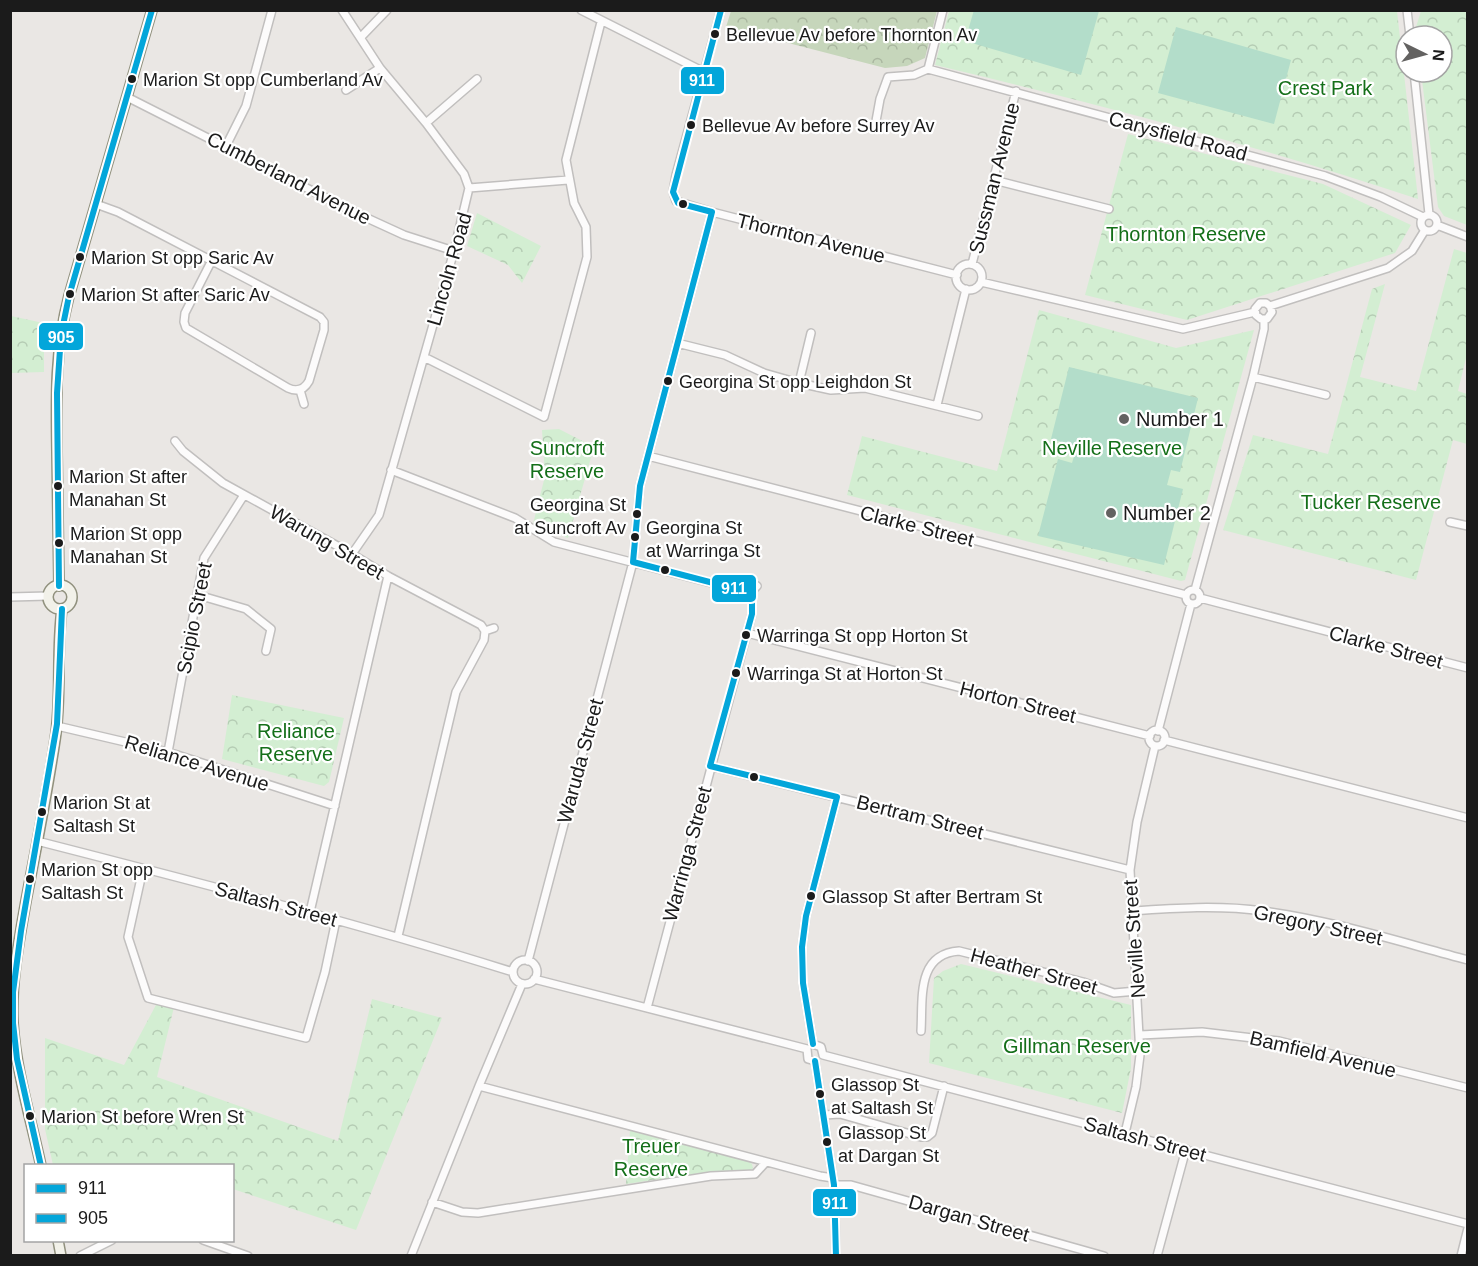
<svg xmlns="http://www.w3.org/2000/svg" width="1478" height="1266" font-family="Arial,sans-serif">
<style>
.forest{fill:url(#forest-crowns)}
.park{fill:url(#park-crowns)}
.pitch{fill:#b3ddca}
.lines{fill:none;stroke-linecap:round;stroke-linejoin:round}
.minor-casing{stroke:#c1bfbe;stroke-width:10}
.secondary-casing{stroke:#91917e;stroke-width:12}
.minor{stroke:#fcfbfb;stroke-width:7}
.secondary{stroke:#f2f1e9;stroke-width:9}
.bus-1-casing{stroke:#fff;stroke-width:10}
.bus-2-casing{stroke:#fff;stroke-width:10}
.bus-1{stroke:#03a6da;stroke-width:6}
.bus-2{stroke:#03a6da;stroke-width:6}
.bus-dot{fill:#1b1b1b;stroke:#fff;stroke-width:2}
.poi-dot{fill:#636261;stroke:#fff;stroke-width:2}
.labels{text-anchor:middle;stroke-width:4.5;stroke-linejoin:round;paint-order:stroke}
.bus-label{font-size:18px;fill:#1b1b1b;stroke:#fff;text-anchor:start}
.park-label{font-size:20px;fill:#146f19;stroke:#fff}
.street-label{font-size:20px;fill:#1b1b1b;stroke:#fff}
.poi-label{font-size:20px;fill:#1b1b1b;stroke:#fff;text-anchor:start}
.line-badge{stroke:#fff;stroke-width:2}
.badge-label{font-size:16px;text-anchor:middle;font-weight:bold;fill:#fff}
</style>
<defs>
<pattern id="forest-crowns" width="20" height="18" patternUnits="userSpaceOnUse" patternTransform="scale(1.5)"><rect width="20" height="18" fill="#c6d6bb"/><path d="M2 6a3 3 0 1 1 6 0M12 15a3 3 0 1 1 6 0" fill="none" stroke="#aab7a0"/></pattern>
<pattern id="park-crowns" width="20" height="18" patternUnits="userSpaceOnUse" patternTransform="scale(1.5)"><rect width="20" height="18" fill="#d3eed2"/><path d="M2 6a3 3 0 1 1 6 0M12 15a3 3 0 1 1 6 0" fill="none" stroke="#b5ccb4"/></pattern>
</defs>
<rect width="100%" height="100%" fill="#eae7e4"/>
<path class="forest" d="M731,11V10L937,11L925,58L907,66L885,68L726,27Z"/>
<path class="park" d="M949,11H1397L1418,199C1259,146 1098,104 935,65Z
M1421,11H1467V225L1444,216L1438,207L1421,72H1442V36H1417L1416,27Z
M1128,134L1323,184L1411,225L1395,253L1187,320L1085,295Z
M477,213L541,246L522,283L508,265L467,246Z
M1454,249L1467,253V354L1458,391L1467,394V444L1453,440L1416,580L1223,530L1253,435L1328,454L1372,289L1385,284L1360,377L1416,391Z
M1039,310L1176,348L1254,330L1185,580L1181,581L847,495L862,436L997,471Z
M11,316L48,324L44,341V372L11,373Z
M559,429L594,447L568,538L533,524L545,476L542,430Z
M232,695L344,718L329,782L324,786L222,759Z
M961,964L1131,1005V1068L1122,1113L929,1063L934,978L943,971Z
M372,999L442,1018L356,1230L233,1189L232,1166L53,1165L45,1129V1038L124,1065L157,1003L174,1007L157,1077L338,1141Z
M630,1130L747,1161L752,1164L753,1168L749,1171L701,1173L626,1184Z"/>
<path class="pitch" d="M974,10H1099V11L1081,75L965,41Z
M1176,27L1291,60L1274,124L1158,93Z
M1069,367L1198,398L1180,472L1171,470L1167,485L1183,489L1164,565L1038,536L1058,459L1072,463L1077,446L1051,439Z"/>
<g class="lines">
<g class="minor-casing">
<path id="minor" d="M342,10L380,68L426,123L464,174L469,188L454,251L379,515L352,554
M581,10L704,72
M721,10L676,175L673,192L676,201L712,212L957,275
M1407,10L1410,36
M361,37L387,10
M928,69L1325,176L1381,197L1423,217
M928,69L943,10
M1414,72L1429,214
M346,90L380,68
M127,97L356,213L404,235L454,251
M876,121L880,99L888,77L914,75L928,69
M426,123L477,79
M226,146L246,106L272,10
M994,180L1109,209
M469,188L568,180
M96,204L118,212L320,317L324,322V330L309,381C304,390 297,392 288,388L186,328L184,322L185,313L212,260
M1421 223a8 8 0 1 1 16 0a8 8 0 1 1-16 0Z
M1437,225L1468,237
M972,264L1016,91
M956 277a13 13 0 1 1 26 0a13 13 0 1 1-26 0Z
M981,282L1183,329L1255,312
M1270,306L1272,312L1267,319H1261L1256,315L1255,309L1260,303H1266L1270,306L1388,268L1412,251L1425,230
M677,343L725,355L764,373L799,383L831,390L865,388L978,416
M424,357L544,417L587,257L586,227L574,203L566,160L601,22
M1253,377L1326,395
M799,383L811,333
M300,390L304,404
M937,405L966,289
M175,441L183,451L223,483L352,554L388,576L481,625L485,631L484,640L456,692L398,936
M648,456L1186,595
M391,470L515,518L554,542L735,589L749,594L752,600V614L647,1008
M1450,522L1468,526
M1186 597a7 7 0 1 1 14 0a7 7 0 1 1-14 0Z
M1195,590L1253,377L1264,329V319
M749,594L757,586
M198,595L246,609L271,629L266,651
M10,597L48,596
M1200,598L1468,668
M485,631L494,628
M747,633L1150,736
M57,726L168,752L335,806
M1149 738a8 8 0 1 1 16 0a8 8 0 1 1-16 0Z
M1158,731L1191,604
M1164,740L1468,818
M168,752L204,558L244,495
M710,766L1130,870
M37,841C197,882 356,923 513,972
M143,869L128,937L148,998L306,1038L325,972L336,920
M1131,911C1175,908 1219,905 1263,911C1332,920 1400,942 1468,960
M310,912L388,576
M513 972a12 12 0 1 1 24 0a12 12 0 1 1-24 0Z
M528,961L633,562L640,486L712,212
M534,979L807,1049
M921,1031C923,999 916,954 959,951L1083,982L1114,993L1137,991
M1140,1035L1202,1032L1279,1041L1468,1088
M813,1044L803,983L802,947L806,916L837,797
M813,1044L821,1047L823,1055
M807,1049L808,1059L815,1061
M823,1055L1468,1224
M815,1061L834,1185L836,1256
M479,1086L820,1176L833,1178
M824,1115L840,1114L921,1137H927L932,1133L944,1086
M1125,1133L1136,1087L1140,1055L1130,870L1137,822L1155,746
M834,1185H851L1104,1256
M432,1202L462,1212L478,1213L711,1176L755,1174L766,1162
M203,1240L248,1256
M80,1256L112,1240
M411,1256L479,1086L522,984
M1157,1256L1186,1149
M1461,1256L1468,1228"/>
</g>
<g class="secondary-casing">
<path id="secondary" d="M48 597a12 12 0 1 1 24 0a12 12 0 1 1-24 0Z
M59,586C58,541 58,497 57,452C56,398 55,349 69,296L152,10
M41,1166C31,1119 16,1071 13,1023C11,982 19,941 26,901C36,848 47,794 55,740C62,697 56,653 62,609
M58,1240L61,1256"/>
</g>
<use href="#minor" class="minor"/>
<use href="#secondary" class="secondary"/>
<g class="bus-1-casing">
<path id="bus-1" d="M712,212L678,203L673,192L721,10
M633,562L640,486L712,212
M633,562L744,591L752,601V614L710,766
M710,766L837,797
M813,1044L803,983L802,947L806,916L837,797
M815,1061L834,1185L836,1256"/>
</g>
<g class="bus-2-casing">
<path id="bus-2" d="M59,586L57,393L61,335L69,296L152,10
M41,1166L17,1059L13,1023V992L21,931L57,724L62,609"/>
</g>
<use href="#bus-1" class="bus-1"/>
<use href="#bus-2" class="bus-2"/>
</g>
<g class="bus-dot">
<circle cx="715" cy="34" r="5"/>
<circle cx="132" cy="79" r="5"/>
<circle cx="691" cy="125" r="5"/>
<circle cx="683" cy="204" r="5"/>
<circle cx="80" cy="257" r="5"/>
<circle cx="70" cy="294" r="5"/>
<circle cx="668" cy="381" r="5"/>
<circle cx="58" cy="486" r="5"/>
<circle cx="637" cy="514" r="5"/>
<circle cx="635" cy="537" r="5"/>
<circle cx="59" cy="543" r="5"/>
<circle cx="665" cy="570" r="5"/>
<circle cx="746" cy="635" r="5"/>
<circle cx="736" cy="673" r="5"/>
<circle cx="754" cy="777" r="5"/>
<circle cx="42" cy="812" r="5"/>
<circle cx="30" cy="879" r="5"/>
<circle cx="811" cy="896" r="5"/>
<circle cx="820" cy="1094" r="5"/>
<circle cx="30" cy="1116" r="5"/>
<circle cx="827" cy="1142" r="5"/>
</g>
<g class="poi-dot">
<circle cx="1124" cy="419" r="6"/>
<circle cx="1111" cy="513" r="6"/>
</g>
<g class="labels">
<g class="bus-label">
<text x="726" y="41">Bellevue Av before Thornton Av</text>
<text x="143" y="86">Marion St opp Cumberland Av</text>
<text x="702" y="132">Bellevue Av before Surrey Av</text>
<text x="91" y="264">Marion St opp Saric Av</text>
<text x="81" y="301">Marion St after Saric Av</text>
<text x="679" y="388">Georgina St opp Leighdon St</text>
<text x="69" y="483">Marion St after<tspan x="69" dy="23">Manahan St</tspan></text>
<text x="626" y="511" text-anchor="end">Georgina St<tspan x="626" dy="23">at Suncroft Av</tspan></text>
<text x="646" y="534">Georgina St<tspan x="646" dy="23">at Warringa St</tspan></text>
<text x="70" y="540">Marion St opp<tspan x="70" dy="23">Manahan St</tspan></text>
<text x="757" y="642">Warringa St opp Horton St</text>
<text x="747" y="680">Warringa St at Horton St</text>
<text x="53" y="809">Marion St at<tspan x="53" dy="23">Saltash St</tspan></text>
<text x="41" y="876">Marion St opp<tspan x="41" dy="23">Saltash St</tspan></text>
<text x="822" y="903">Glassop St after Bertram St</text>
<text x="831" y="1091">Glassop St<tspan x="831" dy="23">at Saltash St</tspan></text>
<text x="41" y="1123">Marion St before Wren St</text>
<text x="838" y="1139">Glassop St<tspan x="838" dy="23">at Dargan St</tspan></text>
</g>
<g class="park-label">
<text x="1325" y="95">Crest Park</text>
<text x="1186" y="241">Thornton Reserve</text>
<text x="567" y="455">Suncroft<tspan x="567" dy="23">Reserve</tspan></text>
<text x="1112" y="455">Neville Reserve</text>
<text x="1371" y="509">Tucker Reserve</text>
<text x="296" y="738">Reliance<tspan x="296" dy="23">Reserve</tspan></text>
<text x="1077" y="1053">Gillman Reserve</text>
<text x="651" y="1153">Treuer<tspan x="651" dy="23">Reserve</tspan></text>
</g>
<g class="street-label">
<text transform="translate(1178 136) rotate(15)" y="7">Carysfield Road</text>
<text transform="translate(289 178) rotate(27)" y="7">Cumberland Avenue</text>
<text transform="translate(994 178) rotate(-76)" y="7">Sussman Avenue</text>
<text transform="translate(811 238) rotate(14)" y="7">Thornton Avenue</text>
<text transform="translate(449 269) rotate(-74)" y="7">Lincoln Road</text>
<text transform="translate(917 526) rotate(14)" y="7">Clarke Street</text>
<text transform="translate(327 542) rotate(30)" y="7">Warung Street</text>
<text transform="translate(194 618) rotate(-79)" y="7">Scipio Street</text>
<text transform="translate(1386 647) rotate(15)" y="7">Clarke Street</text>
<text transform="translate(1018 702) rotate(14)" y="7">Horton Street</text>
<text transform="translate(580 761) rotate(-75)" y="7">Waruda Street</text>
<text transform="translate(197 763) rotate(17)" y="7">Reliance Avenue</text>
<text transform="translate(920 817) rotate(14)" y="7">Bertram Street</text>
<text transform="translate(687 854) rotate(-75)" y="7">Warringa Street</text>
<text transform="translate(276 904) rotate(15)" y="7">Saltash Street</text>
<text transform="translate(1318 925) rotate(12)" y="7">Gregory Street</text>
<text transform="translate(1134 939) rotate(-94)" y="7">Neville Street</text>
<text transform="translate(1034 971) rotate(15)" y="7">Heather Street</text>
<text transform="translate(1323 1054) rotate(13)" y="7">Bamfield Avenue</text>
<text transform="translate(1145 1139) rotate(15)" y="7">Saltash Street</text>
<text transform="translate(969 1218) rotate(16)" y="7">Dargan Street</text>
</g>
<g class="poi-label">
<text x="1136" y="426">Number 1</text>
<text x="1123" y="520">Number 2</text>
</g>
</g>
<g class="line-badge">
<rect x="680" y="66" width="45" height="29" rx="6" fill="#03a6da"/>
<rect x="38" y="322" width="46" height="29" rx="6" fill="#03a6da"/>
<rect x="711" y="574" width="46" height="29" rx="6" fill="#03a6da"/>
<rect x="812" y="1188" width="45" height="29" rx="6" fill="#03a6da"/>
</g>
<g class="badge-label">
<text x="702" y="86">911</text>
<text x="61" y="343">905</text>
<text x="734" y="594">911</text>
<text x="835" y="1209">911</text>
</g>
<rect width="1478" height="1266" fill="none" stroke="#1b1b1b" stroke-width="24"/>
<rect x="24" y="1164" width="210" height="78" fill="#ffffff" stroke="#a4a4a4" stroke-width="1.5"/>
<rect x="36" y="1184" width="30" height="9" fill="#03a6da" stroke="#a4a4a4" stroke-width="1.5"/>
<text x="78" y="1194" font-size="18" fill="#1b1b1b">911</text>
<rect x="36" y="1214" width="30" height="9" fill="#03a6da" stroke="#a4a4a4" stroke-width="1.5"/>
<text x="78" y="1224" font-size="18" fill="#1b1b1b">905</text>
<g transform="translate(1424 54) rotate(95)"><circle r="28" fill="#ffffff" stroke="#a4a4a4" stroke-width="1.5"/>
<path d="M0-4.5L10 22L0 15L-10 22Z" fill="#636261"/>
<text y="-9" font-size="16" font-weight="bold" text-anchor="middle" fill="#1b1b1b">N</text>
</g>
</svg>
